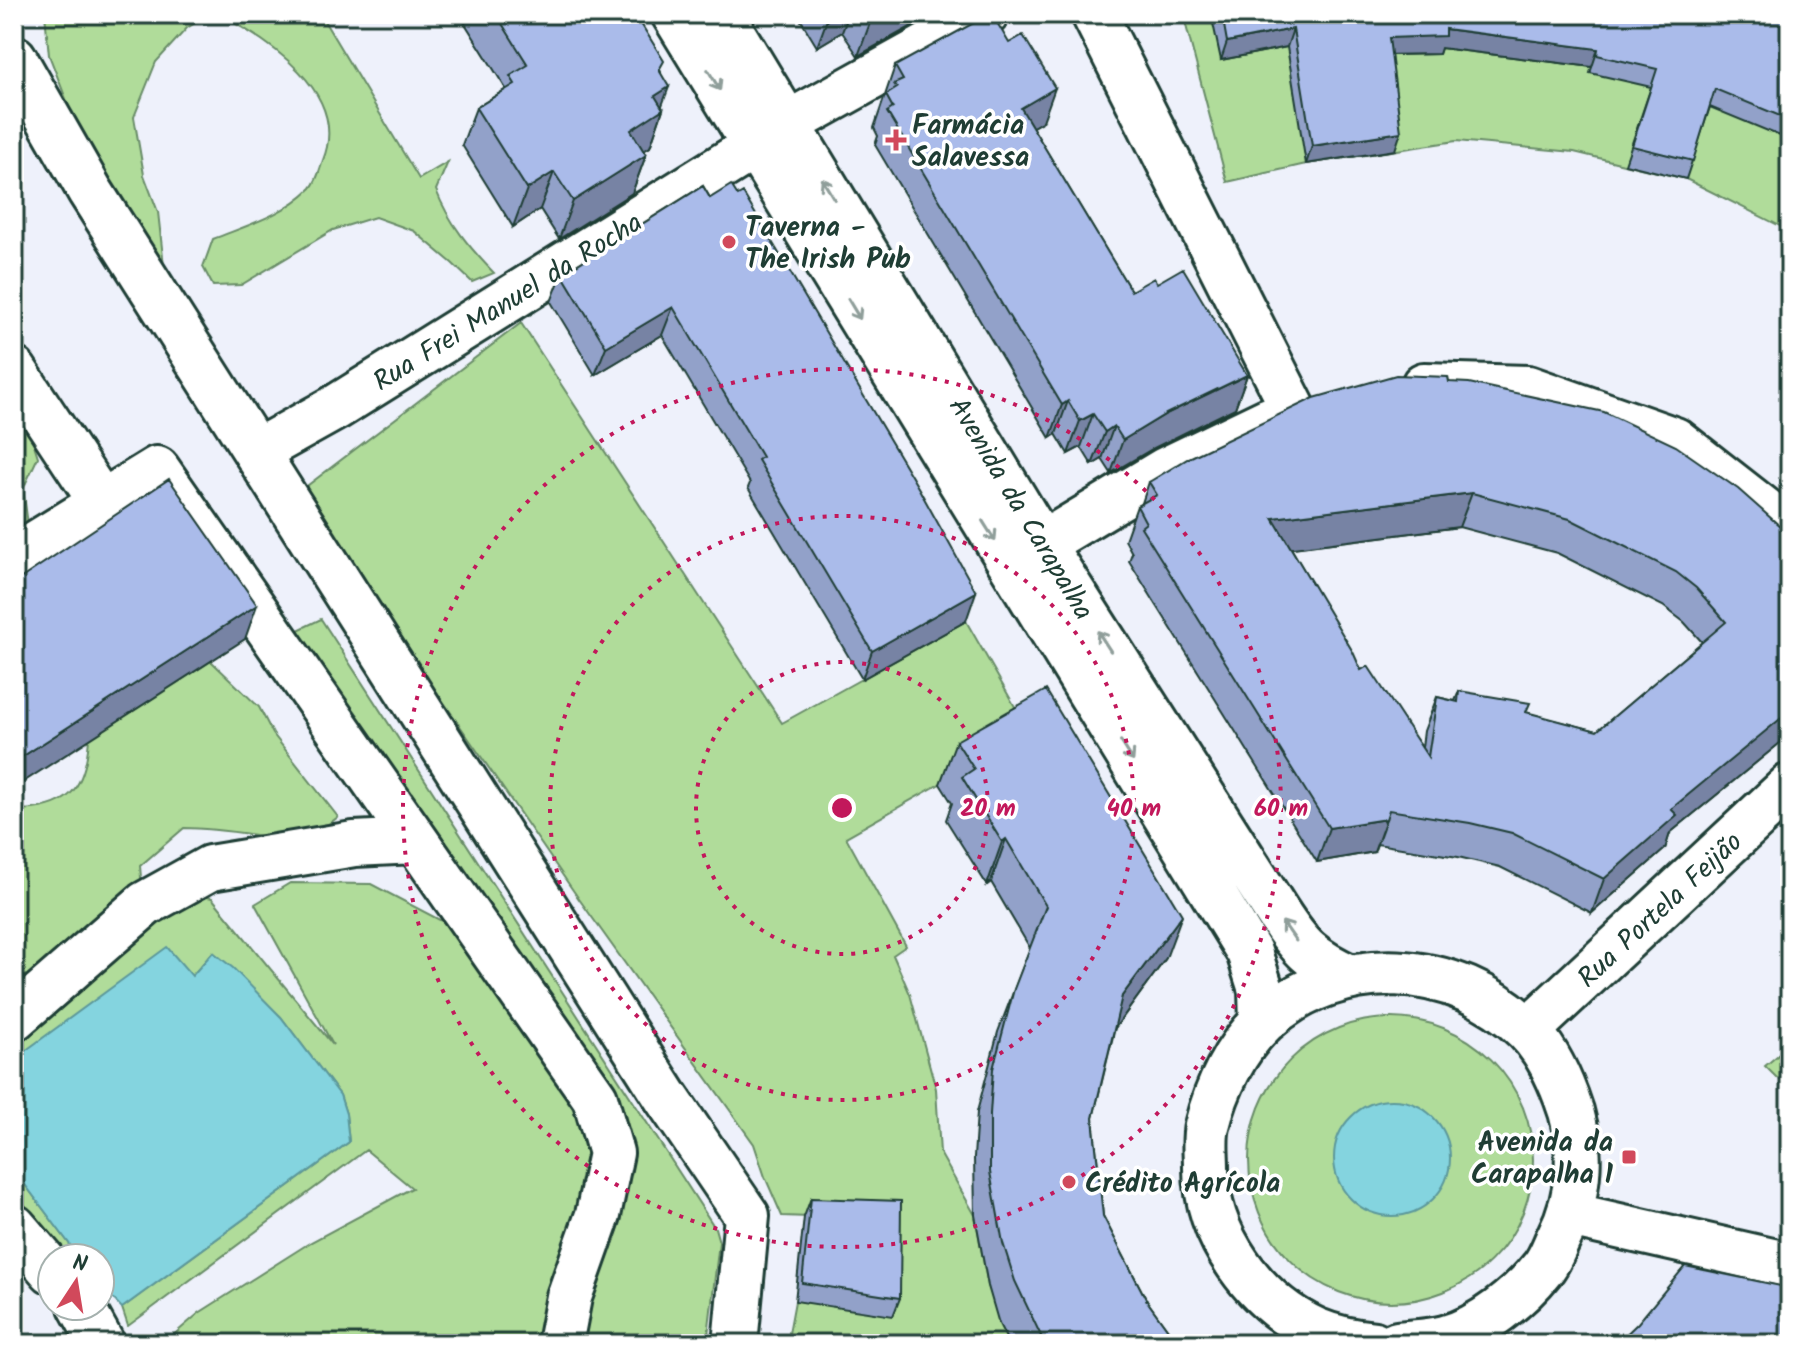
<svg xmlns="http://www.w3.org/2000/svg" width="1804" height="1358" font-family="Kalam,sans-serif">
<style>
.green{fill:#b0dc9a;stroke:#688c67;stroke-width:2}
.water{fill:#84d4df;stroke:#5c989b;stroke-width:2}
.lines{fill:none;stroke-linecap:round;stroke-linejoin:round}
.minor-casing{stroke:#1f3d34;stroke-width:50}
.major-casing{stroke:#1f3d34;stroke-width:50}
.minor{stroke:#fff;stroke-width:44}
.major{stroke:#fff;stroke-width:44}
.wall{fill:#92a1c9;stroke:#1f3d34;stroke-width:2;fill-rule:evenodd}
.shaded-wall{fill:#7783a4;stroke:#1f3d34;stroke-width:2}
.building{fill:#aabbea;stroke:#1f3d34;stroke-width:2;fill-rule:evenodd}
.oneway{stroke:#8f9e9a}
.ring{fill:none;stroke:#c2185b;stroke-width:4;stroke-dasharray:4 8}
.poi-dot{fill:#d1495b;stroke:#fff;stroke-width:3}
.labels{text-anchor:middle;stroke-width:7;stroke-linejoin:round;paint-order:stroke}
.poi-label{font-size:28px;font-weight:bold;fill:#1f3d34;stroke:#fff;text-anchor:start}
.street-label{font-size:28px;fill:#1f3d34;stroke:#fff}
.centre{fill:#c2185b;stroke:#fff;stroke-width:4}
.ring-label{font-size:24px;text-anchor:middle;font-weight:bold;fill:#c2185b;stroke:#fff;stroke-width:7;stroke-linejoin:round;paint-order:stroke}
</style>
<rect width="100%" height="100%" fill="#eef1fb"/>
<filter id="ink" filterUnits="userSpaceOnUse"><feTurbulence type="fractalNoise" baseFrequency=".0125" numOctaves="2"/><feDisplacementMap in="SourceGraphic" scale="16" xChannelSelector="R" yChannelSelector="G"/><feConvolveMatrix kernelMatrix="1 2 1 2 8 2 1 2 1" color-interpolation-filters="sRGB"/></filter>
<g filter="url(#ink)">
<path class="green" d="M45,14H210L187,28L156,62L134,117L144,175L158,212L164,266L99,174L75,122L49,55Z
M218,14H320L419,179L448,162L436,190C449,223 469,247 494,273L472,282L452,263L414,231L375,217L333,230L241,285L213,286L203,267L213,239C248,225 284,215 311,188C317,181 320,169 323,160C350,93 268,40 218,14Z
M1183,14H1790V231L1686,179L1574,152L1456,141L1306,164L1227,182Z
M521,323L782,723L966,621L1030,733L846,837L906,946L893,955L910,994L936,1089L940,1153L975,1215L988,1286L1011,1344H787L795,1301L894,1220L782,1216L765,1177L754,1144L579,899L299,492Z
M14,401L29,429L38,457L23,489L29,531L14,549Z
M321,619L715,1228L719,1242L707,1344H575L590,1293L618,1230L627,1149L294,632Z
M211,661L259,707L273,734L338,817L306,841C265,838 225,828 184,828L140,866L142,889L14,1002V810C67,810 85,792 89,739Z
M290,883L371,884L459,930L585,1115L588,1180L543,1344H163L199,1313L311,1242L412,1188L366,1150L128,1326L122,1308L349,1142L346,1114L340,1095L281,1017L213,952L192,976L14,1059V1040L193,894L212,898L333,1045L255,904Z
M1249 1160a142 142 0 1 1 284 0a142 142 0 1 1-284 0Z
M1790,1045V1080L1777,1078L1765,1066Z
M14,1170L80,1258H62L14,1197Z"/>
<path class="water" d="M167,947L192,976L213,952L233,968L281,1017L340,1095L346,1114L349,1142L122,1308L100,1285V1258H80L14,1170V1059Z
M1334 1158a58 58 0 1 1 116 0a58 58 0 1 1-116 0Z"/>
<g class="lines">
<g class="minor-casing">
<path id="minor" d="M1094,14L1293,408
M14,58L90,191L666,1097L747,1216L735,1344
M789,123L986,14
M14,370L102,503
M1424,385L1528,388L1675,440L1790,530
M256,452L335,408L755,146
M1042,544L1165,470L1269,420
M14,557L157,469L595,1098L611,1153L598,1215L569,1297L560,1344
M14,1018L145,904L210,868L354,844L416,841
M1528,1030L1790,786
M1570,1215L1790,1265
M14,1227L52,1271
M81,1306L102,1344"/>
</g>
<g class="major-casing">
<path id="major" d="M674,14L1249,952L1261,990L1262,1023
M721,14L1042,544L1277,912C1301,949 1311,959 1350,977
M1374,1344C1354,1342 1334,1338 1315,1330C1255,1302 1206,1236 1206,1168C1206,1155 1204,1139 1207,1126C1216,1089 1235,1048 1264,1021C1340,953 1455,959 1527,1030C1545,1048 1557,1073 1566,1097C1584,1142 1581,1194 1559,1237C1554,1247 1550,1260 1542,1269C1520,1297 1480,1329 1445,1338C1430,1342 1413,1342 1397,1344"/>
</g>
<use href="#minor" class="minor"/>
<use href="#major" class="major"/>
</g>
<path class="wall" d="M459,14H635L661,72L662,107L663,109L650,147L643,151L646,155L632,193L559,239L540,209L513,227L462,145L476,108L506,89Z
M797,14H934L858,56L842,32L817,47Z
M1211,14H1790V140L1710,107L1686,179L1625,164L1651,87L1590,73L1592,67L1441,48L1439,54L1391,55L1395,150L1306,164L1287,47L1221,60Z
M895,66L1043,121L1032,127L1131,291L1157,283L1247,375L1235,408L1154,448L1111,473L1102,459L1092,465L1081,447L1068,454L1056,434L1050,438L875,145L878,136L874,128Z
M703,186L966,621L862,679L748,488L750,483L662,335L595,375L551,302L562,274Z
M1449,382L1790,535V729L1783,735L1780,743L1670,833L1665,849L1592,913L1500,867L1458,857L1377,844L1374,852L1317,862L1129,561L1132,553L1125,540L1137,506L1142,503L1149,482ZM1459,527L1557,553L1663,606L1684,622L1702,642L1597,731L1527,713L1459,691L1455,701L1437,697L1424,731L1422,747L1361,670L1291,548Z
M956,741L1166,958L1115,1028L1093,1118L1103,1216L1147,1301L1178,1344H1009L999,1324L988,1286L975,1215L974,1157L977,1112L998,1032L1030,948L991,882L987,885L946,820L952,803L940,784Z
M811,1198L900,1298L893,1316L795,1301L804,1217Z"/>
<path class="shaded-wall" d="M829,14H849L842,32L817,47Z
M886,14H934L858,56L870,23Z
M1293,29L1287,47L1221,60L1227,42Z
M1445,29L1598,49L1592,67L1441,48L1439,54L1382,55L1389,38Z
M669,87L660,111L663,109L650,147L617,167L631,130L655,96Z
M1055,88L1043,121L1008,141L1021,108Z
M1401,132L1395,150L1306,164L1312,146Z
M646,155L632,193L559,239L573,201Z
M554,172L540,209L513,227L527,189Z
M673,307L662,335L595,375L606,347Z
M1247,375L1235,408L1154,448L1111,473L1123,440L1166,414Z
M1068,401L1056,434L1050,438L1062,405Z
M1093,414L1081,447L1068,454L1080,421Z
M1114,426L1102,459L1092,465L1105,432Z
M1472,493L1459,527L1261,552L1273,518Z
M976,592L966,621L862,679L872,651Z
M257,605L245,639L14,788V762Z
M1790,707V729L1783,735L1780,743L1670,833L1665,849L1592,913L1604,879L1671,809Z
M1386,819L1374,852L1317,862L1329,828Z
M1006,839L991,882L987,885L1002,842Z
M1182,915L1166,958L1107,1039L1122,996Z"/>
<path class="building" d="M496,14H635L664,61L659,70L669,87L655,96L663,109L631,130L646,155L573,201L554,172L527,189L476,108L515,84L510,76L528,65Z
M864,14H886L870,23Z
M990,14H992L1009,43L1023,35L1055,88L1021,108L1131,291L1154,278L1157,283L1183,268L1247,375L1166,414L1123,440L1114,426L1105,432L1093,414L1080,421L1068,401L1062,405L887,112L893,108L886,95L897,88L894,84L903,80L895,66Z
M1222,14H1790V120L1715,89L1693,161L1632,146L1657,69L1597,55L1598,49L1445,29V36L1389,38L1401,132L1312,146L1293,29L1227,42Z
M731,185L738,196L743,193L919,489L976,592L872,651L758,460L762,457L673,307L606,347L562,274L703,186L710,198Z
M1396,375L1448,377L1449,382L1469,383L1604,412L1676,446L1738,489L1790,535V711L1671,809L1677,815L1604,879L1512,833L1470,823L1389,810L1386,819L1329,828L1141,527L1146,523L1137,506L1157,495L1149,482L1189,458L1314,398ZM1472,493L1570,519L1676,572L1696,588L1726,622L1597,731L1526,712L1530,703L1459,691L1458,702L1437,697L1428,757L1368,666L1361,670L1353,652L1273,518Z
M169,479L257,605L14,762V583Z
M1046,690L1182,915L1122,996L1093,1118L1103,1216L1147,1301L1178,1344H1047L1041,1336L1015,1281L1003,1243L990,1172V1114L993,1069L1014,989L1046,906L1006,839L1002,842L962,777L974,769L956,741Z
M811,1198L901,1201L900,1298L802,1283Z
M1685,1266L1790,1288V1344H1616L1638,1323Z"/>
<defs><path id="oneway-shaft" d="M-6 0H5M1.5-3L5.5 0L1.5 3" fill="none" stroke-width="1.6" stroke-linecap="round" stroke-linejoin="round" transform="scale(2)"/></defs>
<g class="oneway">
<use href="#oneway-shaft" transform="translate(714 80) rotate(59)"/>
<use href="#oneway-shaft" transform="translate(828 189) rotate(-121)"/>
<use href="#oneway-shaft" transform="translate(854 309) rotate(59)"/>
<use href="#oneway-shaft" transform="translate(989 531) rotate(58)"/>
<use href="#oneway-shaft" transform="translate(1104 641) rotate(-123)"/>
<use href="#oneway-shaft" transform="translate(1127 751) rotate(58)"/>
<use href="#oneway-shaft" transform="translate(1289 931) rotate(-125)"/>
</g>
</g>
<g class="ring">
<circle cx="842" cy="808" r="146"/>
<circle cx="842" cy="808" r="292"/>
<circle cx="842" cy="808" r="439"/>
</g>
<g class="poi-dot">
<path d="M892 128h8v8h8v8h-8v8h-8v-8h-8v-8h8z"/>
<circle cx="729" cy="242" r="8"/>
<rect x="1621" y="1149" width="16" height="16" rx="4"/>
<circle cx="1069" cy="1182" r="8"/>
</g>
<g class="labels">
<g class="poi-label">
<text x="912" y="134">Farmácia<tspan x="912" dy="32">Salavessa</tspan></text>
<text x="745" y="236">Taverna -<tspan x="745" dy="32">The Irish Pub</tspan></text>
<text x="1613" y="1151" text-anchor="end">Avenida da<tspan x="1613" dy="32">Carapalha 1</tspan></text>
<text x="1085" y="1192">Crédito Agrícola</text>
</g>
<g class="street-label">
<text transform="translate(507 301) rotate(-32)" y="10">Rua Frei Manuel da Rocha</text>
<text transform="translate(1022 508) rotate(59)" y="10">Avenida da Carapalha</text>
<text transform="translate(1659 909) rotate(-43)" y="10">Rua Portela Feijão</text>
</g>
</g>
<circle cx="842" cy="808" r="12" class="centre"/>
<g class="ring-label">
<text x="988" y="816">20 m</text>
<text x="1134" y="816">40 m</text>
<text x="1281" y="816">60 m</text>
</g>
<rect width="1804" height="1358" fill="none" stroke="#fff" stroke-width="48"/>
<rect x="24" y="24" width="1756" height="1310" fill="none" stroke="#1f3d34" stroke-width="3" filter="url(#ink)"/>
<g transform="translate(76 1282) rotate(12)"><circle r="38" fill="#ffffff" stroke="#a5b1ae" stroke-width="2"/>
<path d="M0-6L14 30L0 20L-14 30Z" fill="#d1495b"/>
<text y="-12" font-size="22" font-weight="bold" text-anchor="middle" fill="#1f3d34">N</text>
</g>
</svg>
